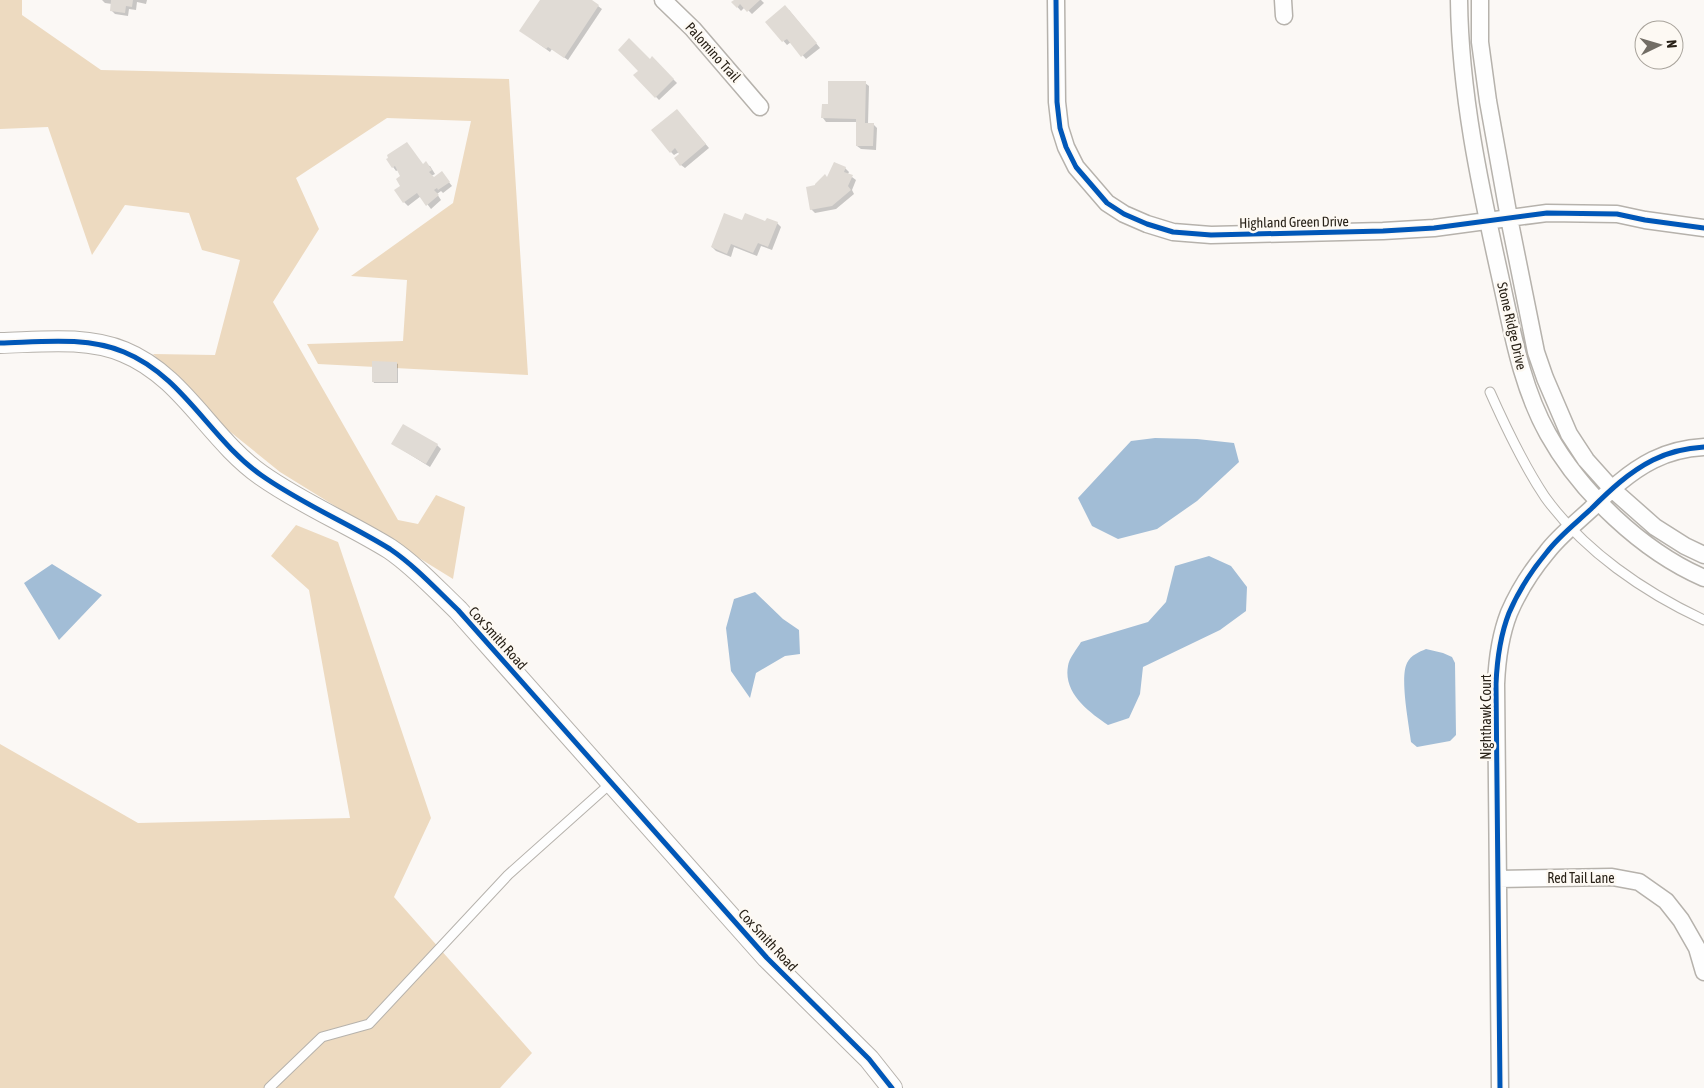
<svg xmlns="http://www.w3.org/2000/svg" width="1704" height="1088" font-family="'Asap Condensed',sans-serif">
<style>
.forest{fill:#eddac0}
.water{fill:#a2bdd6}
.shadow{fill:#0003}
.building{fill:#e0dbd5}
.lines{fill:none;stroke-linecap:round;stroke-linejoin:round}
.service-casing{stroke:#b6b2ac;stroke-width:11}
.minor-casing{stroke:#b6b2ac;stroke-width:19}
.tertiary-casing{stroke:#b6b2ac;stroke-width:22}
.service{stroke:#fefefe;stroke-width:9}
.minor{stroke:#fefefe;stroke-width:16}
.tertiary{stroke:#fefefe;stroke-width:20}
.cycleway-casing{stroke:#fdf9f3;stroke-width:8}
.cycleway{stroke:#0057b8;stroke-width:5}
.labels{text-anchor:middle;stroke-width:5;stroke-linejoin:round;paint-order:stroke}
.street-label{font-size:14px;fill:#292218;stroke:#fdf9f3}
</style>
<rect width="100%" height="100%" fill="#fbf8f5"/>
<path class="forest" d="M0,0H22V15L101,70L509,79L528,375L318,364L307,344L403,341L407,280L351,276L453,203L471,121L387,118L296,178L319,229L273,302L398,520L418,524L436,495L465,507L453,579L280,472L228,430L153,354L215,355L240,260L202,250L189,213L125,205L92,255L48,127L0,129Z
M296,525L338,542L431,818L394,897L532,1053L500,1088H0V744L138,823L350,818L309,590L271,556Z"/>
<path class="water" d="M1155,438L1197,439L1234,443L1239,462L1197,501L1157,529L1118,539L1092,526L1078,498L1131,441Z
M1209,556L1231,566L1247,587L1246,611L1220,630L1143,667L1140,694L1129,718L1108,725C1089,712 1063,693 1068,666C1069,658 1077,649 1081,642L1148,622L1166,602L1175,566Z
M52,564L102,595L59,640L24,583Z
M755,592L783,619L799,630L800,654L785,656L756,673L750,698L731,671L726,628L734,599Z
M1426,649L1443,653L1452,657L1455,663L1456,735L1450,741L1417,747L1411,742L1410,735C1408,719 1400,677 1407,663C1411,655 1419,652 1426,649Z"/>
<path class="shadow" d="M102,0H147L146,4L137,2L136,10L129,9L128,16L115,14L111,10L112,4L105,3Z
M541,0H590L602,9L568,60L552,49L550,52L521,31Z
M735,0H761L764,3L752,14L745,7L741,11L733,2Z
M789,10L820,48L806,59L791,42L787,45L767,22Z
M652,58L677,83L659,100L635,75Z
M865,83L869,86L868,124H873L877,128L876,150L861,149L857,146L858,122H826L823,118L829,106Z
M680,114L709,148L685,168L681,165V154L679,152L674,155L671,152Z
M388,160L430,166L435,174L431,176L434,178L445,177L452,186L443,193L441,191L437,194L441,200L431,209L421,196L408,206L404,202L401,186L402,177L398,170L396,171Z
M845,168L849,172L848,174L856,180L852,190L854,194L836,209L815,213L811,209L817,186Z
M742,222L777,223L781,227L772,250L761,246L757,256L734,247L731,257L716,251L712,247Z
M396,363L398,364V383H374L373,381Z
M393,444L437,445L441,449L430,467Z"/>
<path class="building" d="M111,0H133L132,7L126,6L125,13L110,11Z
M540,0H592L599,5L564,58L548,47L546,49L519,31Z
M734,0H760L747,12L740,4L737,8L731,2Z
M785,5L817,43L801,57L787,39L782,42L765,22Z
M629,38L650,59L652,56L674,79L655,98L633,75L638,71L618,50Z
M828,81H866L865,123H874L873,146H856V119L821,118L822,104H828Z
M677,109L706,144L680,166L674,158L679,154L675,148L670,153L651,130Z
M407,142L423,164L426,161L432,170L429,172L434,177L442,171L450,182L438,190L437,188L434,190L439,195L426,206L417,193L403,203L394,190L400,186L396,179L400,176L395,166L392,168L386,159L388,158L387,155Z
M834,162L846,167L844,172L853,175L848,186L851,190L832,206L810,210L806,187L815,185V184L825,174L827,177Z
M724,213L742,220L745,213L765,221L767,218L778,222L768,247L758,243L753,253L731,244L727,254L711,247Z
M372,361L397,362V382H372Z
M403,424L438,444L426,464L391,444Z"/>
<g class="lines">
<g class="service-casing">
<path id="service" d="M1490,392C1506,428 1523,464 1545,497C1584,551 1644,592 1704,620
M269,1088L322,1037L369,1024L508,875L611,783"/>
</g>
<g class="minor-casing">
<path id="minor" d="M663,0L693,29L760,107
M1056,0L1057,102L1060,128L1066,147L1076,167L1107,203L1124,214L1147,224L1173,232L1211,235L1383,231L1434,228L1547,213L1617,214L1645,220L1704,228
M1283,0L1284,16
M1459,0C1460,93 1480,186 1500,276C1512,330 1521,386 1548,434C1581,493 1642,551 1704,578
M1480,0V42L1488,101L1509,218L1536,352L1545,378L1569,434L1586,460L1612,489L1655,527L1685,546L1704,555
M1498,879L1612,877L1639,882L1666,901L1681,920L1697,948L1704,972
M1500,1088L1496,684C1497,660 1500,636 1509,613C1518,592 1532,570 1547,552C1559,536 1576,523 1591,509C1609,491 1629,472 1653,460C1669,452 1686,448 1704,447"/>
</g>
<g class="tertiary-casing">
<path id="tertiary" d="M0,343C40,342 86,336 124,352C183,376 210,439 261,475C302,504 348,523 390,549C415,566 436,589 458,610L767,958L869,1059L892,1088"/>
</g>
<use href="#service" class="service"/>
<use href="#minor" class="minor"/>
<use href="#tertiary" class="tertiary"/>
<g class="cycleway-casing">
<path id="cycleway" d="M1056,0L1057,102L1060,128L1066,147L1076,167L1107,203L1124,214L1147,224L1173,232L1211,235L1383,231L1434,228L1547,213L1617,214L1645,220L1704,228
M0,343C40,342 86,336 124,352C183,376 210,439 261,475C302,504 348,523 390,549C415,566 436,589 458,610L767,958L869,1059L892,1088
M1500,1088L1496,684C1497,660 1500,636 1509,613C1518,592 1532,570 1547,552C1559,536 1576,523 1591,509C1609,491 1629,472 1653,460C1669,452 1686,448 1704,447"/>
</g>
<use href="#cycleway" class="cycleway"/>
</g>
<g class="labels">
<g class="street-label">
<text transform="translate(713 52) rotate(48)" y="5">Palomino Trail</text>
<text transform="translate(1294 222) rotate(-1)" y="5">Highland Green Drive</text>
<text transform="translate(1512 326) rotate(77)" y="5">Stone Ridge Drive</text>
<text transform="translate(498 638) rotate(48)" y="5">Cox Smith Road</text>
<text transform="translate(1486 717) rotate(-90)" y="5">Nighthawk Court</text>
<text x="1581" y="883">Red Tail Lane</text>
<text transform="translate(768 940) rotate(47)" y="5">Cox Smith Road</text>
</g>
</g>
<g transform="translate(1659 45) rotate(85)"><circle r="24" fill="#fdf9f3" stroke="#a8a39b"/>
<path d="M0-4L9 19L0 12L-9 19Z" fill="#726d65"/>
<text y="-8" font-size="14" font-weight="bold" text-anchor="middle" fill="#292218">N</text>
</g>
</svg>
